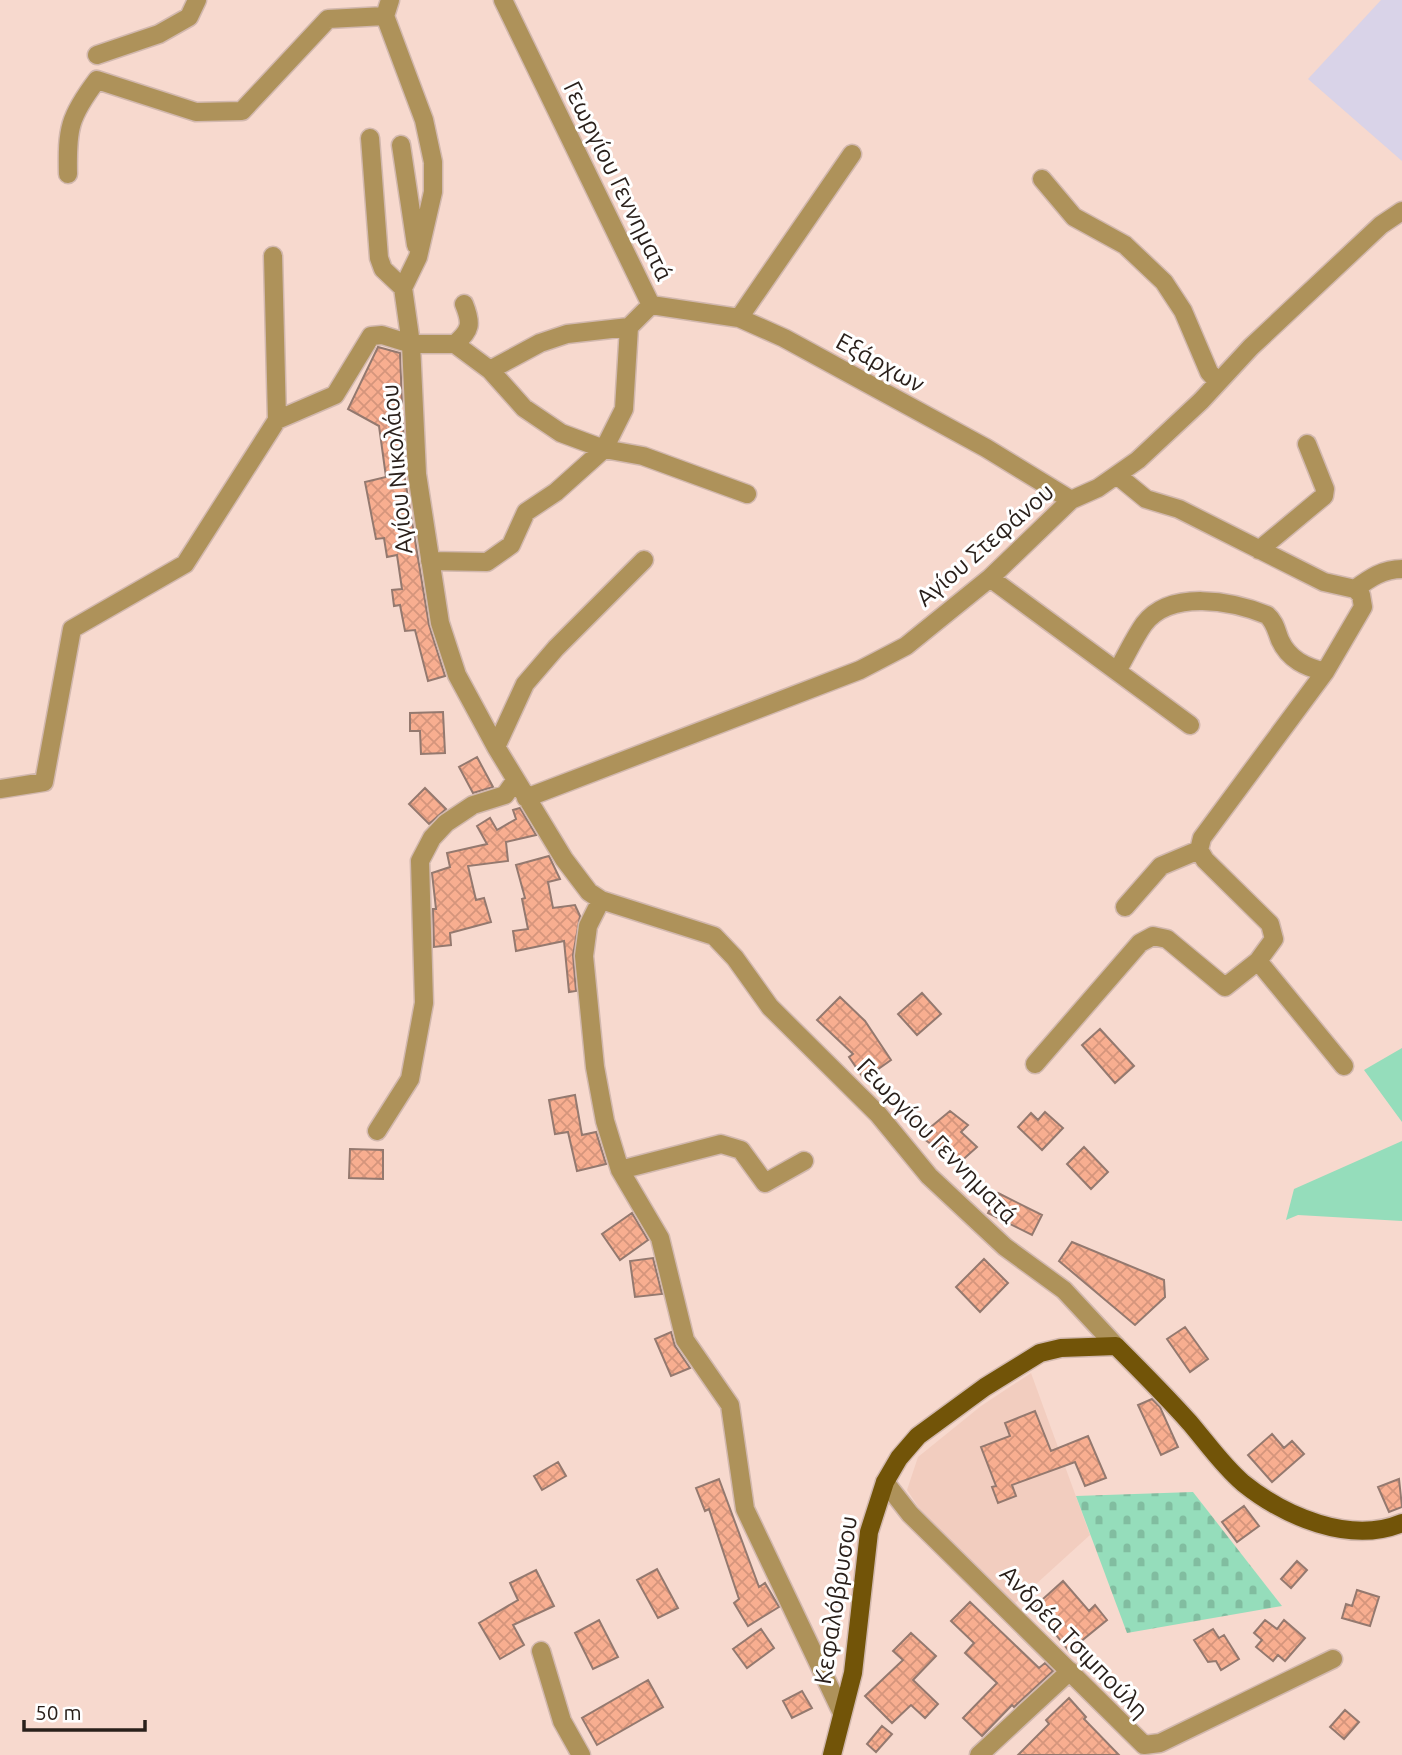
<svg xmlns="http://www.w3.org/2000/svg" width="1402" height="1755" font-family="Ubuntu,sans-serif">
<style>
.built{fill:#f2cdbf}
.industrial{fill:#d9d3e8}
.green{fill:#95ddbb}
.cemetery{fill:url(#cemetery-stones)}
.building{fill:url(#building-cross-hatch);stroke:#94796f;stroke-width:2}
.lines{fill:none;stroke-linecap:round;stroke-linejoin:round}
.minor-casing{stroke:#d2b8ae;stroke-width:21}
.major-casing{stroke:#d2b8ae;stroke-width:21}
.minor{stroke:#ae925a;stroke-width:18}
.major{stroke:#725408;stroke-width:18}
.labels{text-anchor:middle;stroke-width:6;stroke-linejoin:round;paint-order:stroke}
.street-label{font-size:24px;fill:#2a201b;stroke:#fff}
</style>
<defs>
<pattern id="cemetery-stones" width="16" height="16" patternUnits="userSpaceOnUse" patternTransform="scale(1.75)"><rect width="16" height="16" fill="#95ddbb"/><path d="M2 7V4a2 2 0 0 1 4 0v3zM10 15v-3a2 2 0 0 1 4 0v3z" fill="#81bda0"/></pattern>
<pattern id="building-cross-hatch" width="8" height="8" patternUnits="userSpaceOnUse" patternTransform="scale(1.75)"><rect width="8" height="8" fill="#f8ae90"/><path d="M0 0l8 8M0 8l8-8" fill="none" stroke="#d5957c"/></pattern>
</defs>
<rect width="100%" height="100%" fill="#f7d9ce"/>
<path class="built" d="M1031,1373L1090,1535L1014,1604L927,1520L907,1490L918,1457L981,1406Z"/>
<path class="industrial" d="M1381,0H1402V161L1308,79Z"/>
<path class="green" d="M1402,1048V1122L1364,1070Z
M1402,1141V1221L1298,1215L1286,1220L1294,1189Z"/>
<path class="cemetery" d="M1193,1492L1282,1606L1127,1633L1076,1496Z"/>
<path class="building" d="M378,347L400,353L402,403L390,426L403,424L405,460L402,461L429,625L445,676L428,681L415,630L405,631L400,605L394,606L392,590L402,589L397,555L387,557L384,538L376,539L365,482L386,477L379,426L348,409Z
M443,712L445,753L421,754L420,731H410V713Z
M477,757L493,787L473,793L459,767Z
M425,788L446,809L429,824L409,804Z
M520,808L536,835L506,842L508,861L468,866L476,900L484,898L491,922L450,933L451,945L434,947L433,909H436L432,873L450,867L447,853L487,844L477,826L490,818L497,830L516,819L513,810Z
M549,856L560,879L548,882L553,908L575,905L580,916L573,955L576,991L569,992L564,941L516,951L513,931L528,929L522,899L525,898L516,865Z
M922,993L941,1014L917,1035L898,1014Z
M840,997L865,1021L891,1060L864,1079L849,1057L853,1054L817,1020Z
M1100,1029L1134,1066L1115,1083L1082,1045Z
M575,1095L582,1135L596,1132L606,1164L577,1171L568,1132L555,1134L549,1100Z
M950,1111L968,1125L961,1132L977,1147L958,1164L920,1136Z
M1045,1112L1063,1128L1042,1150L1018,1127L1031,1113L1038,1120Z
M1084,1147L1108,1172L1091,1189L1067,1164Z
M350,1149L383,1150V1179L349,1178Z
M998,1193L1042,1215L1032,1235L988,1213Z
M632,1213L648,1240L620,1260L602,1234Z
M1072,1242L1164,1280L1165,1297L1135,1325L1059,1261Z
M653,1258L662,1294L635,1297L630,1261Z
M984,1259L1008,1283L980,1312L956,1287Z
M1185,1327L1208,1359L1190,1372L1167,1339Z
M671,1332L675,1346L690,1368L671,1376L655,1339Z
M1152,1399L1160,1407L1178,1447L1161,1455L1138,1405Z
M1035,1411L1051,1451L1088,1436L1106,1478L1085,1486L1075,1462L1012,1485L1016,1496L998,1503L992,1487L996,1486L981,1447L1010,1436L1005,1423Z
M1272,1434L1284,1448L1292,1441L1304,1454L1272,1482L1248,1455Z
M558,1462L566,1476L542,1490L534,1476Z
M719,1479L759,1587L765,1583L779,1607L748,1626L734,1603L739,1599L709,1509L705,1511L696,1488Z
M1399,1479L1402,1507L1389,1512L1378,1487Z
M1244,1506L1259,1526L1237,1542L1222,1522Z
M1297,1561L1307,1570L1291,1588L1281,1579Z
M657,1569L678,1608L658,1618L637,1580Z
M536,1570L554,1606L513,1625L524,1645L500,1659L479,1623L518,1600L510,1583Z
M1063,1581L1089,1611L1095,1605L1107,1620L1069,1651L1034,1607Z
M1357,1590L1379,1597L1370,1626L1342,1618L1346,1604L1352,1606Z
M970,1602L1039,1668L1045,1663L1053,1671L1014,1707L1012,1705L982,1736L963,1718L997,1683L965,1653L974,1643L951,1621Z
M599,1620L618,1657L593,1669L575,1633Z
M1265,1620L1277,1629L1284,1620L1305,1638L1285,1661L1278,1655L1273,1661L1256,1647L1262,1640L1254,1633Z
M761,1629L774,1648L747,1668L733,1649Z
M1213,1629L1219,1638L1224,1635L1239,1659L1221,1670L1216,1661L1208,1662L1194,1640Z
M911,1633L936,1656L913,1680L938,1704L925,1718L911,1705L892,1723L865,1696L903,1660L893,1651Z
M648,1680L663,1707L597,1745L582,1718Z
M802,1691L812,1708L792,1718L783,1701Z
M1069,1698L1086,1717L1084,1719L1119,1755H1018L1049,1724L1046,1720Z
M1345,1710L1359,1722L1344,1739L1330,1727Z
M882,1726L892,1734L876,1752L867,1744Z"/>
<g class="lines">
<g class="minor-casing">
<path id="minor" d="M390,0L385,16L424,120L433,162V192L418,257L403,288L411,344L417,474L440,623L457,675L496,747L564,859L589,892L601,900L714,936L735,958L770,1007L878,1114L929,1176L1005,1247L1064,1290L1116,1346
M503,0L651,305
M97,55L159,34L189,17L197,0
M370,138L379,258L383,269L403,288
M401,145L416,245
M68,174C67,129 69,117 97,80L196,112L242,111L328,19L385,16
M1042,179L1074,217L1125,245L1164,282L1183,311L1209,372L1217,381
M273,256L277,420
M651,305L739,318L784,338L986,448L1071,500
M739,318L852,154
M455,344C471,330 472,324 464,304
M490,370L540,343L567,334L629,327
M1259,550L1324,496L1325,489L1307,444
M430,561L487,562L511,545L526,512L556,492L604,449L624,409L629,327L651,305
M990,578L1190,725
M1355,589C1370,578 1383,569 1402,569
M1117,671C1126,656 1134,638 1144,624C1171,589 1232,601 1267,615C1275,622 1276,630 1280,640C1289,660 1306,667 1325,672
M496,747L525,684L556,648L644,560
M0,789L44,782L72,629L185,564L277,420L335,395L371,336L382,335L411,344H455L490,370L524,408L561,433L604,449L643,456L747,494
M526,798L860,670L906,646L990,578L1071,500L1098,488L1138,460L1201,401L1251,347L1381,225L1402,211
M601,900L588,926L584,956L595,1067L605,1121L620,1170L660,1238L685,1340L730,1405L745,1509L842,1713
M1125,907L1161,866L1199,850
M1258,961L1344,1066
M1035,1064L1140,943L1153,936L1167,939L1225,987L1258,961L1274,939L1270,924L1205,860L1199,850L1202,838L1325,672L1363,607L1361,595L1355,589L1324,582L1179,509L1146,499L1118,476
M377,1131L410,1079L424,1003L420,861L432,838L446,823L473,805L505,795L515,781
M620,1170L721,1144L741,1150L765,1183L804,1161
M885,1482L910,1514L1144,1745L1160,1743L1333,1659
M541,1651L562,1721L581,1755
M979,1755L1070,1671"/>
</g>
<g class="major-casing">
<path id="major" d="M832,1755L853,1673L869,1532L885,1482L899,1458L918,1436L985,1387L1040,1353L1061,1348L1116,1346C1141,1371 1166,1396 1190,1423C1207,1443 1223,1466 1243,1483C1284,1516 1350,1545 1402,1523"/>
</g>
<use href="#minor" class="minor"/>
<use href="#major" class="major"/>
</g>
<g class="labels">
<g class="street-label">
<text transform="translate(618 181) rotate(64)" y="8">Γεωργίου Γεννηματά</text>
<text transform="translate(880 363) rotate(29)" y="8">Εξάρχων</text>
<text transform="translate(397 469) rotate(-95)" y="8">Αγίου Νικολάου</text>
<text transform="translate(985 545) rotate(-41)" y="8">Αγίου Στεφάνου</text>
<text transform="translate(937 1141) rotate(46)" y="8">Γεωργίου Γεννηματά</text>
<text transform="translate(836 1600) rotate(-81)" y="8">Κεφαλόβρυσου</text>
<text transform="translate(1074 1642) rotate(46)" y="8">Ανδρέα Τσιμπούλη</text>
</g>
</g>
<path d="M24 1720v10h121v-10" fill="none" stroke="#2a201b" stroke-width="3.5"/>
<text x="35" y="1720" font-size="21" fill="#2a201b" stroke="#ffffff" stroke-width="5" paint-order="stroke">50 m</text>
</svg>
